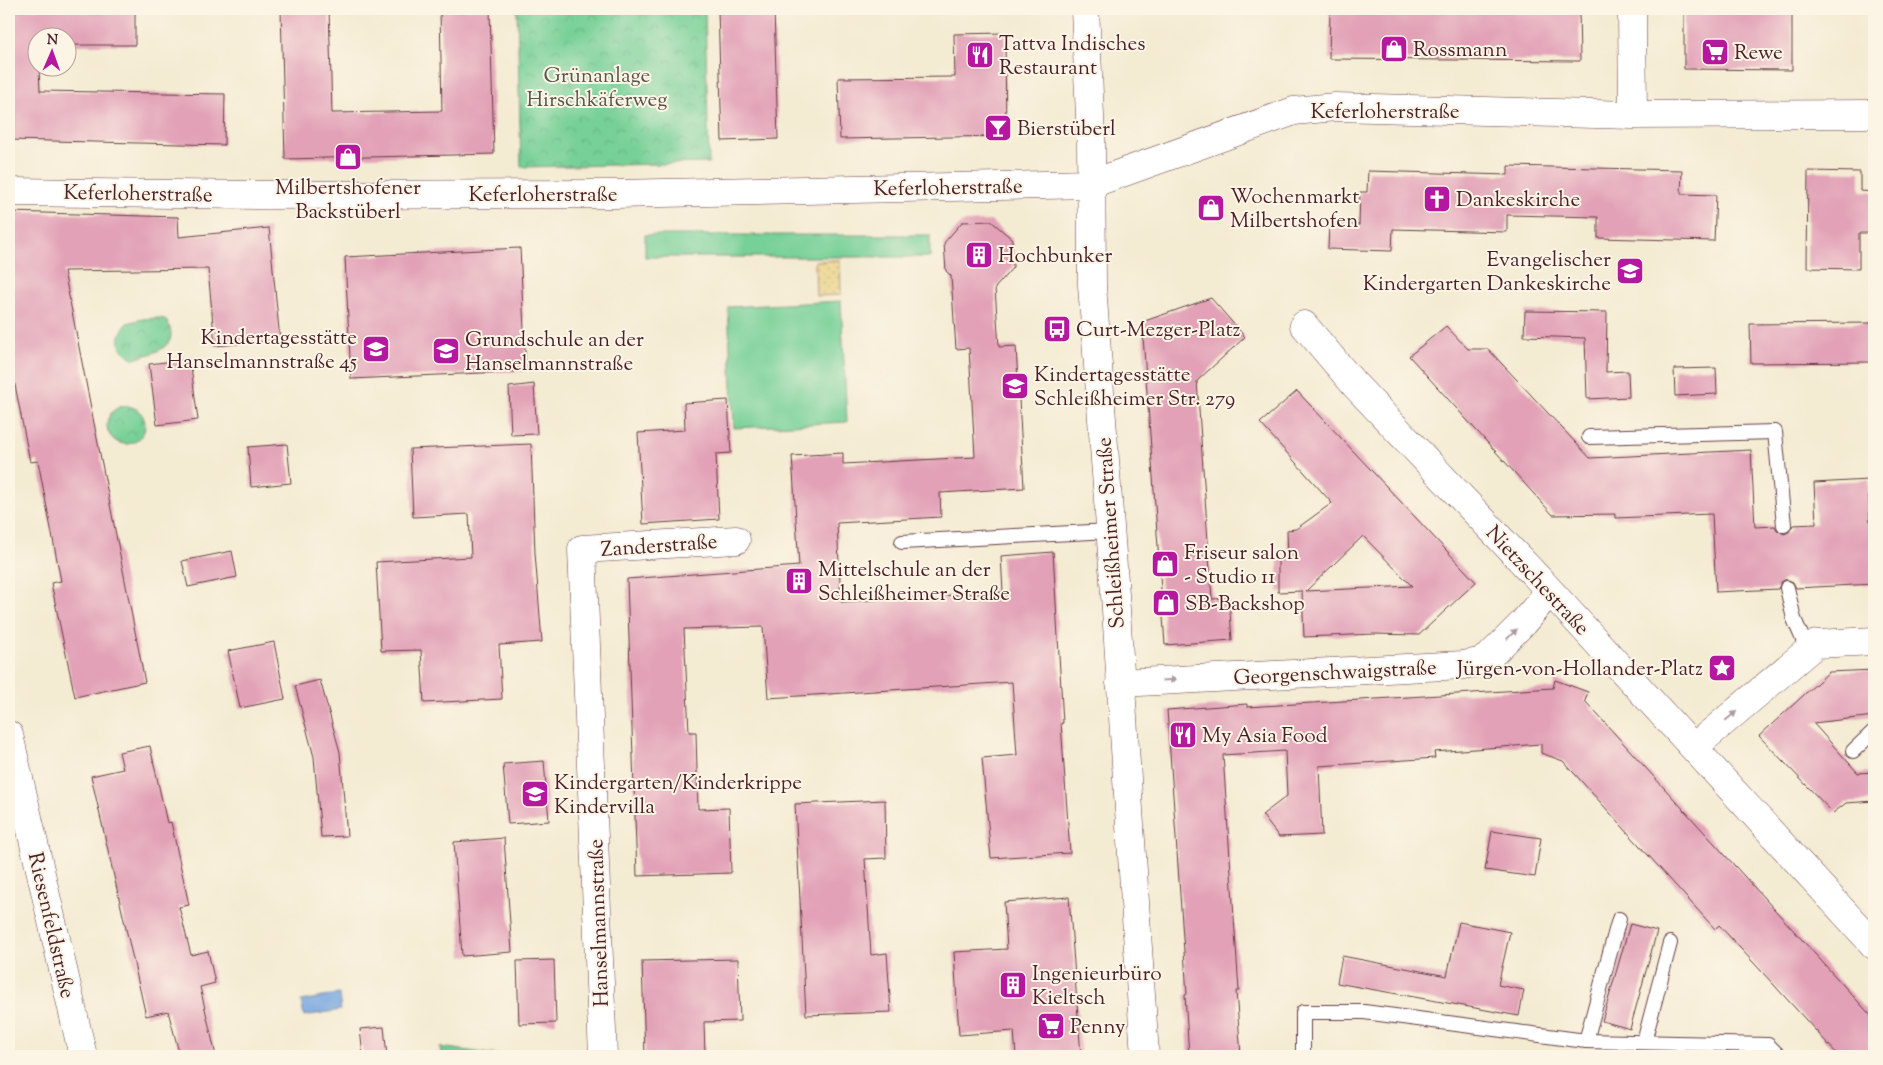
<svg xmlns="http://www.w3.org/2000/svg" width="1883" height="1065" font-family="'Sorts Mill Goudy',serif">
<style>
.grass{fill:#76d097;stroke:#607861}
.sand{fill:url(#sand-dots);stroke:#9c7c64}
.park{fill:url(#park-crowns);stroke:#607861}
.water{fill:#75a6e0;stroke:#606286}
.building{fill:#e2a1b7;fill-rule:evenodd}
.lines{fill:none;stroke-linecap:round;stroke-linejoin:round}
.lane-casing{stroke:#643e44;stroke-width:16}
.street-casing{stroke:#643e44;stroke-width:29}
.secondary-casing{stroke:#643e44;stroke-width:29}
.lane{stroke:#fff;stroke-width:14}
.street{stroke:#fff;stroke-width:28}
.secondary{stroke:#fff;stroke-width:28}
.oneway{fill:#ae9aa0}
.labels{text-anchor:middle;stroke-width:4;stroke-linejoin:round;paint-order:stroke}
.poi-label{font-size:21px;fill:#4a1f2b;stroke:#fcf5e5;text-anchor:start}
.park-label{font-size:21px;fill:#57544b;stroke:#fcf5e5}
.street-label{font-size:21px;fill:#4a1f2b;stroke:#fcf5e5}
</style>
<defs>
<pattern id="sand-dots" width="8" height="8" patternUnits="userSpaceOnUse" patternTransform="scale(1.25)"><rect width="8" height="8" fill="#eeda9e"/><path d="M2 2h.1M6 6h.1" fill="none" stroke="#cebb88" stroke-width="1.8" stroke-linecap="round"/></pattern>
<pattern id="park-crowns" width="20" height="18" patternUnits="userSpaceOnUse" patternTransform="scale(1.25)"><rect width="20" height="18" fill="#76d097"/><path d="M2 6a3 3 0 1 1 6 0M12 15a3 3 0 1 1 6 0" fill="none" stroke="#68b282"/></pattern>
</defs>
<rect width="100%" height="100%" fill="#fcf5e5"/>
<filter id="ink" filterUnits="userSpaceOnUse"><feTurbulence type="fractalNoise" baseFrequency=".02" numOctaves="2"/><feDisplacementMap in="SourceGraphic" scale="10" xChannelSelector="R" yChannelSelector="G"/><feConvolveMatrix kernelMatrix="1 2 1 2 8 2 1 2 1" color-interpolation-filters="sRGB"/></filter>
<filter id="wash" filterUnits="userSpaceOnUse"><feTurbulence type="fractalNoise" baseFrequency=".0096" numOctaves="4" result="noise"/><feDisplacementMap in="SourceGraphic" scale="20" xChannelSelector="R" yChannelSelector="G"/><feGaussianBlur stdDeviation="1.12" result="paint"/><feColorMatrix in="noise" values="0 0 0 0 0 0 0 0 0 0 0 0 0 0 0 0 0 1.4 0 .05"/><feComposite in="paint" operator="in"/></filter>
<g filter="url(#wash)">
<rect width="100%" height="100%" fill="#f4ebd3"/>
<path class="grass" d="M645,235H930V257H645Z
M841,301L847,422L734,428L728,307Z"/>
<path class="sand" d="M840,260L841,295L816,296L815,261Z"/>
<path class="park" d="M517,9H705L709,163L521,167Z
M158,318L165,319C184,346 154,353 134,359C117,349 115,339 127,323L143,319Z
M107 425a19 19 0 1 1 38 0a19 19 0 1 1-38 0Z
M440,1047L507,1056H441Z"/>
<path class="water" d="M339,994L341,1010L304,1016L301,1001Z"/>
<g id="blocks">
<path class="building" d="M9,9H135V45H68V38H38V68H39L40,91L225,94L224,145L9,140Z
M281,9H329L332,113L442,111L440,9H490L494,154L285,159Z
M718,9H774L778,139L722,141Z
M1330,9H1579L1580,61L1329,59Z
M1684,9H1792V70L1684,69Z
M1005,33L1006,136L840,139L838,78L955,77L954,34Z
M1508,166L1682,170L1681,194L1716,195L1714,241L1598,238V217L1507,215V232L1393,229L1392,251L1328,249L1329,224L1359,225L1360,192H1367L1368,171L1508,175Z
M1808,171L1860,172V191L1874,192V233H1859V269L1807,268Z
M9,212L178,217L179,237L269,228L280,340L215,346L208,269L64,271L145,682L75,697L51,583L61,581L38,461L30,462L9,354Z
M991,221L1012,239L1013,267L995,288L999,347L1016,346L1024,488L940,493L941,517L837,523L841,602L1003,592L1001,556L1053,552L1063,723H1061L1070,853L991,858L982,758L1017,755L1012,682L768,698L763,627L684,629L689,732H696L698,809L729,808L731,873L637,876L627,579L799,566L792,456L843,453V464L975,457L969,348L956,349L951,276L946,271L944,243L962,222Z
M520,248L526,371L351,379L345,257Z
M1211,298L1245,337L1197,381L1212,599L1229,598L1232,640L1165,645L1142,322Z
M1525,311L1607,312L1606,372L1628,371L1629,397L1587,399L1585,338L1524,336Z
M1874,323V362L1751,363L1750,324Z
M1446,326L1468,349H1488L1590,458L1751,450L1755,527L1775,526L1777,530L1784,534L1789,532L1793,525L1816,524L1814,483L1868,480L1870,521H1874V584L1796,588L1793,582L1786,579L1781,582L1778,589L1716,592L1712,514L1615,518V514L1553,515L1409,356Z
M190,359L198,420L157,425L149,364Z
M1716,368L1717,394L1675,396L1674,369Z
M534,384L537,434L511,435L509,387Z
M1297,391L1476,582L1419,635L1374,634L1304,637L1302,591L1278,592V560L1288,559L1287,530L1296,529L1332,503L1260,423ZM1363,536L1412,586L1306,591Z
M728,400L731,453L716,454L719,519L643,524L638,433L685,430L684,403Z
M287,444L291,483L251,487L248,447Z
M531,444L535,553L542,642L499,645L502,699L424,703L421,650L381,651L376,562L471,557L469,514L413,517L410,449Z
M232,551L237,577L188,587L182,561Z
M274,642L285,699L240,708L228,651Z
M1874,670V716L1813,723L1858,773L1874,772V801L1846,803L1833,813L1759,736L1829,672Z
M320,680L340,752L347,836L321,837L314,757L295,686Z
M1555,680L1588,692L1585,701L1874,1019V1056H1839L1719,925L1715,929L1563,761L1541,753V744L1434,752L1435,758L1319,766L1322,835L1279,837L1262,815L1287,796L1285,751L1223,755L1239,991H1236L1241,1056H1189L1185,995L1187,994L1167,710L1247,704V707L1553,688Z
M150,746L167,823L171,822L189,905L179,907L191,955L208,951L215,983L200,987L216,1056H180L168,1011L146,1016L91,776L123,769L119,752Z
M544,761L549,821L508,824L503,764Z
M885,800L886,858L865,859L871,955L887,953L891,1012L806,1015L795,804Z
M1492,831L1541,838L1535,877L1485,870Z
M504,838L512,952L462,956L454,842Z
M1069,897L1081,1056H1016L1014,1031L959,1035L954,952L1007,949L1004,902Z
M1459,922L1510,932L1498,985L1524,990L1519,1016L1337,983L1342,956L1447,976Z
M1630,924L1657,931L1630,1029L1602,1021Z
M738,959L740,1021L704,1022L705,1056H645L642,961Z
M554,960L556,1023L519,1024L517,961Z
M384,1027L387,1056H363L360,1029Z"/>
</g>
</g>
<g filter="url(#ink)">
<use href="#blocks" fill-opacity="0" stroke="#643e44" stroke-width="1"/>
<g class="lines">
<g class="lane-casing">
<path id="lane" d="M1589,437L1775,432L1784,525
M902,542L1110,531
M1787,588L1794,619L1808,651
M1853,751L1874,731
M1586,1041L1619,919
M1644,1042L1670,943
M1303,1056V1012H1364L1586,1041L1768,1045L1779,1056"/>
</g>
<g class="street-casing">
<path id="street" d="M1632,9L1633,115
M9,192L257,195L615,194L1091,184L1294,111L1335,107L1633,115L1874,114
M1304,325L1354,384L1550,591L1874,945
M1120,683L1463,665L1479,662L1489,657L1522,624L1550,591
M9,735L83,1056
M1694,747L1816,644L1874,641
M603,1056L582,549L736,540"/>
</g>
<g class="secondary-casing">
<path id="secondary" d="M1085,9L1091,137L1092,285L1115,594L1145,1056"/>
</g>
<use href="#lane" class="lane"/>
<use href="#street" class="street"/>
<use href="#secondary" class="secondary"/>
</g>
<defs><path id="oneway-solid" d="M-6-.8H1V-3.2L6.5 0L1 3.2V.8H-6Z" transform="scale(1.25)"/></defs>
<g class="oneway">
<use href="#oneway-solid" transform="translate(1512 634) rotate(-45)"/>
<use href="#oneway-solid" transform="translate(1169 680) rotate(-3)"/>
<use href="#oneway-solid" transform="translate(1731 716) rotate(-40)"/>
</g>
</g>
<defs>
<g id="shop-square" transform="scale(1.4375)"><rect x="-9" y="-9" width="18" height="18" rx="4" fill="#b5179e" stroke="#fcf5e5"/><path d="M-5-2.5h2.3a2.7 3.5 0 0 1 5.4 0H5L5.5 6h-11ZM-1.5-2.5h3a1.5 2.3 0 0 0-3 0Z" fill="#fff"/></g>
<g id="supermarket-square" transform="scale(1.4375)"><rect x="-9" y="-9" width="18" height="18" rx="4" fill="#b5179e" stroke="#fcf5e5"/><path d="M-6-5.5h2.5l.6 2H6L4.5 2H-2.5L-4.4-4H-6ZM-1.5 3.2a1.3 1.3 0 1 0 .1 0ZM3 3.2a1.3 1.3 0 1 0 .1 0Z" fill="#fff"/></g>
<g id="restaurant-square" transform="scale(1.4375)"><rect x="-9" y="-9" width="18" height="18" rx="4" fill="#b5179e" stroke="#fcf5e5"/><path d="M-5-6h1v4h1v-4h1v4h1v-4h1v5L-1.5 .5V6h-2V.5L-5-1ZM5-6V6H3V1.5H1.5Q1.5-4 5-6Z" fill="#fff"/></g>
<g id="bar-square" transform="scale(1.4375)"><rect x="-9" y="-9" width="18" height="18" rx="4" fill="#b5179e" stroke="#fcf5e5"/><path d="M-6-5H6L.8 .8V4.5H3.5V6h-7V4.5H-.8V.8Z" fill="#fff"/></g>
<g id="church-square" transform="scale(1.4375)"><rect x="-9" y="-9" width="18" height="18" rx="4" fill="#b5179e" stroke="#fcf5e5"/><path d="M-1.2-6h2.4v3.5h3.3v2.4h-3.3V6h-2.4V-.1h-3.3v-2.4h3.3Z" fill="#fff"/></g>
<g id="building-square" transform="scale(1.4375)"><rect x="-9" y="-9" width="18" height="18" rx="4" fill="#b5179e" stroke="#fcf5e5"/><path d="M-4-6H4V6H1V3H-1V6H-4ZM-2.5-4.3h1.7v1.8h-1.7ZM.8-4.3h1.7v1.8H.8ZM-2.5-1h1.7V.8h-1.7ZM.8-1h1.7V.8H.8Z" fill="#fff"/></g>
<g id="school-square" transform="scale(1.4375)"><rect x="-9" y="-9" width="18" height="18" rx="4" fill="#b5179e" stroke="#fcf5e5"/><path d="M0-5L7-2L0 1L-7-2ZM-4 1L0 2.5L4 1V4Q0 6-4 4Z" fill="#fff"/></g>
<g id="bus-square" transform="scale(1.4375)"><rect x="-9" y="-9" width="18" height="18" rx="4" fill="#b5179e" stroke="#fcf5e5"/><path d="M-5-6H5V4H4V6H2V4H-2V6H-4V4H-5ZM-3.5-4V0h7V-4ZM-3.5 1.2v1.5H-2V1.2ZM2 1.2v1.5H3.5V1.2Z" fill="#fff"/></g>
<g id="sight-square" transform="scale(1.4375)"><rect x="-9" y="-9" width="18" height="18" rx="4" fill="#b5179e" stroke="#fcf5e5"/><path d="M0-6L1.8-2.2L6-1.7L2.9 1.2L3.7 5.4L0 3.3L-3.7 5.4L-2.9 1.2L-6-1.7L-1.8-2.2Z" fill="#fff"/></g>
</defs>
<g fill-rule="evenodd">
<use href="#shop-square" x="1394" y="49"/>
<use href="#supermarket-square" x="1715" y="52"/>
<use href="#restaurant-square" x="980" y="55"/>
<use href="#bar-square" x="998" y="128"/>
<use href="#shop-square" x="348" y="157"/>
<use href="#church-square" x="1437" y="199"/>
<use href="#shop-square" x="1211" y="208"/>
<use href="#building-square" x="979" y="255"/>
<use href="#school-square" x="1630" y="271"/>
<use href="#bus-square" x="1057" y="329"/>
<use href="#school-square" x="376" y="349"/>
<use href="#school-square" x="446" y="351"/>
<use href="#school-square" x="1015" y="386"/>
<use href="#shop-square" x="1165" y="564"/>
<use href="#building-square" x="799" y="581"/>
<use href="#shop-square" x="1166" y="603"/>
<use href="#sight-square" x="1722" y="668"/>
<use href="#restaurant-square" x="1183" y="735"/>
<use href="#school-square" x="535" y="794"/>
<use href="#building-square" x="1013" y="985"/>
<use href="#supermarket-square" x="1051" y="1026"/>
</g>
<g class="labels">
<g class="poi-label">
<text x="999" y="50">Tattva Indisches<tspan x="999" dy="24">Restaurant</tspan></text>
<text x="1413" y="56">Rossmann</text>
<text x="1734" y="59">Rewe</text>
<text x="1017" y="135">Bierstüberl</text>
<text x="348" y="194" text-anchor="middle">Milbertshofener<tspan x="348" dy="24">Backstüberl</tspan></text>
<text x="1230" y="203">Wochenmarkt<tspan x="1230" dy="24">Milbertshofen</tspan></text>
<text x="1456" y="206">Dankeskirche</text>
<text x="998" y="262">Hochbunker</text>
<text x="1611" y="266" text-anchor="end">Evangelischer<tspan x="1611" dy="24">Kindergarten Dankeskirche</tspan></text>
<text x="1076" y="336">Curt-Mezger-Platz</text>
<text x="357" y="344" text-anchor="end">Kindertagesstätte<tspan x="357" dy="24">Hanselmannstraße 45</tspan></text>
<text x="465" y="346">Grundschule an der<tspan x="465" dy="24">Hanselmannstraße</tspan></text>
<text x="1034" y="381">Kindertagesstätte<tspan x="1034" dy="24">Schleißheimer Str. 279</tspan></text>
<text x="1184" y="559">Friseur salon<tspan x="1184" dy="24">- Studio 11</tspan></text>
<text x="818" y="576">Mittelschule an der<tspan x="818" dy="24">Schleißheimer Straße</tspan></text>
<text x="1185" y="610">SB-Backshop</text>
<text x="1703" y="675" text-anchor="end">Jürgen-von-Hollander-Platz</text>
<text x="1202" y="742">My Asia Food</text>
<text x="554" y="789">Kindergarten/Kinderkrippe<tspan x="554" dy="24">Kindervilla</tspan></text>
<text x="1032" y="980">Ingenieurbüro<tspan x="1032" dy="24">Kieltsch</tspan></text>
<text x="1070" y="1033">Penny</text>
</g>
<g class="park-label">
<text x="597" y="82">Grünanlage<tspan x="597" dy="24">Hirschkäferweg</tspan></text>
</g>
<g class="street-label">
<text x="1385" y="118">Keferloherstraße</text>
<text transform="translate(948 187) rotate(-1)" y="7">Keferloherstraße</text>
<text transform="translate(138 193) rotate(1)" y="7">Keferloherstraße</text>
<text x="543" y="201">Keferloherstraße</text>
<text transform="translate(1110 533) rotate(-94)" y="7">Schleißheimer Straße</text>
<text transform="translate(659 545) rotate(-4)" y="7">Zanderstraße</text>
<text transform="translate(1538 580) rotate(47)" y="7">Nietzschestraße</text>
<text transform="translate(1335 672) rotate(-3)" y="7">Georgenschwaigstraße</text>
<text transform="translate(598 923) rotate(-92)" y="7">Hanselmannstraße</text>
<text transform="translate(52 925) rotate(77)" y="7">Riesenfeldstraße</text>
</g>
</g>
<rect width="1883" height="1065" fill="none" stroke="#fcf5e5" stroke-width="30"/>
<g transform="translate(52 52) rotate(2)"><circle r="24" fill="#fcf5e5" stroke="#b59f9b"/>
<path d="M0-4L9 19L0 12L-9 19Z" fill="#b5179e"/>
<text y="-8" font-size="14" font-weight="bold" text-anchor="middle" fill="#4a1f2b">N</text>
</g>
</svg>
